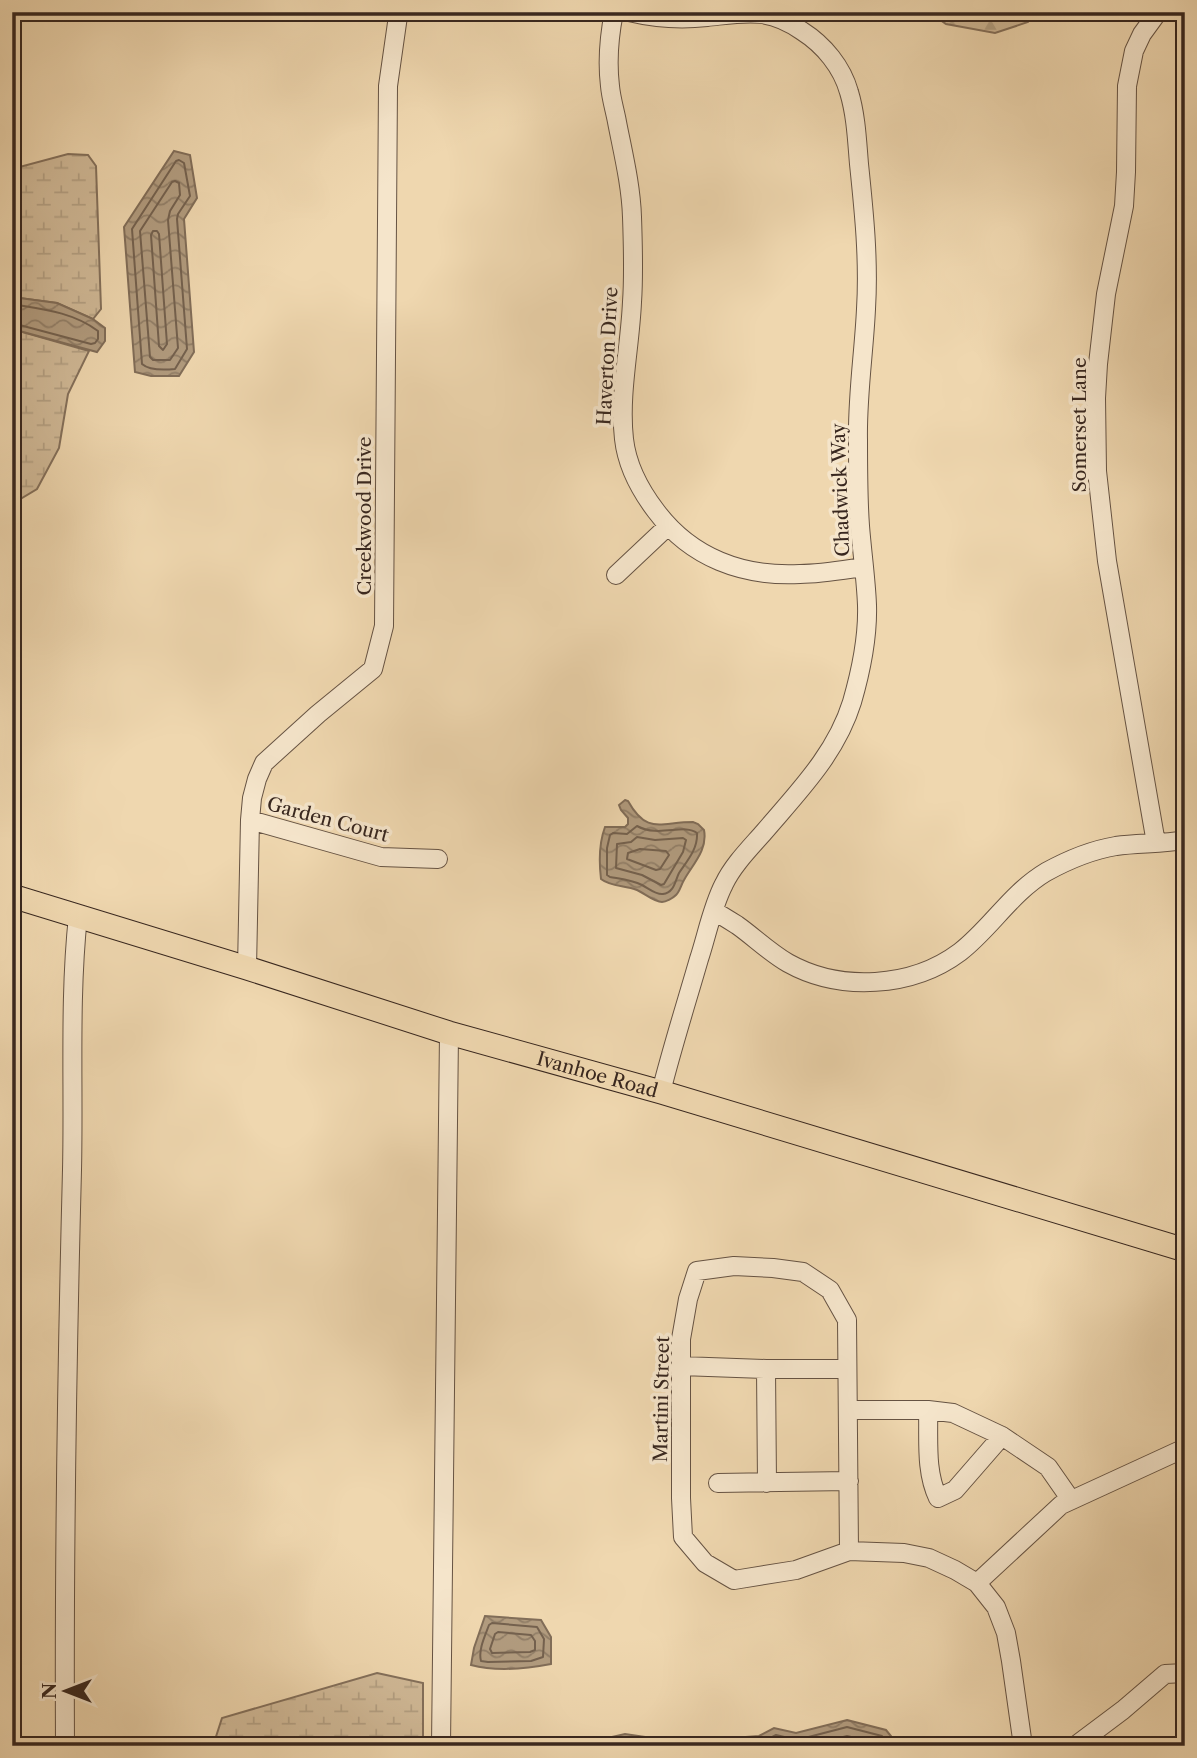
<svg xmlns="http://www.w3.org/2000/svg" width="1197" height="1758" font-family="'Libre Caslon Text',serif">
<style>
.forest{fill:url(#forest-firs);stroke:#84705b;stroke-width:2}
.wetland{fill:url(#wetland-marsh);stroke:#84705b;stroke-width:2}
.water{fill:url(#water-waves);stroke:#816d58;stroke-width:2}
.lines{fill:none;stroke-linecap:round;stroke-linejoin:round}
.shore{stroke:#74614e;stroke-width:2}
.minor-casing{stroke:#665343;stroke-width:20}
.major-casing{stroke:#38271f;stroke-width:25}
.minor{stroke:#f5e5cb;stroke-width:18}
.major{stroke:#efd7af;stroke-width:23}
.labels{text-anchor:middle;stroke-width:7;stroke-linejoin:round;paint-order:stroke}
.street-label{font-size:19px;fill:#38271f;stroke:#f5e5cb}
</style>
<defs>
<pattern id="forest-firs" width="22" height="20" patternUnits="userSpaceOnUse" patternTransform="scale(1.75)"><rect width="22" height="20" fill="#d0b997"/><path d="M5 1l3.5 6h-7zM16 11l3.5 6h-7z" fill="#b39f82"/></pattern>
<pattern id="wetland-marsh" width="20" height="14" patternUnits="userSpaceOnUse" patternTransform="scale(1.75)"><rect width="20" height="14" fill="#d0b997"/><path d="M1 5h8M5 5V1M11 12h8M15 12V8" fill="none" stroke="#b39f82"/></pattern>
<pattern id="water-waves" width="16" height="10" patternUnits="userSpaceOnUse" patternTransform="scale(1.75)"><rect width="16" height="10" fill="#b19b7e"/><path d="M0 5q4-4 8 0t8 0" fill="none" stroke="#917e67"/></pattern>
</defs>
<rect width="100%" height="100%" fill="#efd7af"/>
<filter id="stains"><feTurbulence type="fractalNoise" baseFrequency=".00286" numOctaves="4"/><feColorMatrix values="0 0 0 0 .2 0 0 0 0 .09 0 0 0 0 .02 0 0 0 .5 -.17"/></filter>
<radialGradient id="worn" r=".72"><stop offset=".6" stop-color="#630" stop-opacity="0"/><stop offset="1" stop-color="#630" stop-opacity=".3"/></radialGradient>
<path class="forest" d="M929,12H1035L1028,22L995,33L946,24Z"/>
<path class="wetland" d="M68,154L88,155L96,166L101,309L93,319L57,303L12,297V169Z
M12,329L89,351L68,394L59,448L37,489L12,504Z
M377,1673L423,1683V1746H213L222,1718Z"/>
<path class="water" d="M174,151L190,155L197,198L184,219L194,352L179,376H151L135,372L124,227Z
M12,297L57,303L93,319L105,328V341L97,352L12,329Z
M625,800L628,801C647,835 660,822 693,822L698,824L704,830C708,850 692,865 684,880C681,885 680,891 676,895C673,898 666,902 662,902C654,902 644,893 637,890C625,885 611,887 601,879C599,862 599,843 605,827H625L628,824V818L621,810L619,805Z
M485,1616L541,1620L551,1637V1664C525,1669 497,1672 471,1665L474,1648Z
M847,1720L886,1730L899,1746H581V1744L625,1734L679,1742L759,1736L774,1728L796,1733Z"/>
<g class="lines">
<path class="shore" d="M179,160L184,163L190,196L178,214L177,219L187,349L175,369C165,370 150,371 142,364L132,229L176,161Z
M175,181L179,183L180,195L170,211L168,220L178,348L170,360H153L150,357L140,231L172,182Z
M153,231H157L159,234L167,344L163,350L159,346L151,235Z
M12,304C42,309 73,312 98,331V339L95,343L91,344L12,323
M637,826C659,838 684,823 697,833C698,849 687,861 679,873C675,881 674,893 663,894C656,895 648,888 642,885C632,880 621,879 610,877L607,875V848L610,835L613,833L627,834Z
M637,837L655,840L683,838L686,840L683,852L664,884L661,885L642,875L616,868L617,844L631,842Z
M640,849L666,851L669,855L660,869L656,870L627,859L628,853Z
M492,1623L537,1627L544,1639L543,1657L531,1661L488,1662L481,1661C478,1650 485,1636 489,1625Z
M498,1632L531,1635L535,1641V1650L530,1652L492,1653L490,1649L495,1634Z
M723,1746L761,1743L776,1735L797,1740L847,1727L882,1736L890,1746
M809,1746L847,1736L876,1743L879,1746"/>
<g class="minor-casing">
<path id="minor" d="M614,12C609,37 607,61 610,86C611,98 615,111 617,122C623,153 631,185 632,217C633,245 634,274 632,302C630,348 619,394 624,439C627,466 640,490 656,511C691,558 743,577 800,574C821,574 843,570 864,567
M629,12C654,18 681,20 707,17C745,13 768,7 802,31C824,45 842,67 849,92C856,115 857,140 859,164C864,212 869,260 866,309C864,352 857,397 858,440C858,469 858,498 860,526C862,552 866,579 867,605C868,637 861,671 852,702C836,754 798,792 764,832C750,848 733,865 724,884C712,907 707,935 699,959C686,1004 672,1048 661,1092
M616,575L668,526
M250,820L381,857L438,859
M1156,843L1107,561L1097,471L1096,398L1098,364L1106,294L1124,206L1126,172L1127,86L1134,51L1142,34L1158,12
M714,911C721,915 729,920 737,925C754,937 769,952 788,963C840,992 912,988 960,952C991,928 1011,893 1046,872C1066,861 1092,850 1116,846C1138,843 1162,844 1185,840
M247,968L250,820L252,798L257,779L264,763L318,714L373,669L384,626L388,86L398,16L401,12
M681,1366L766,1369H847
M766,1369L767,1483
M848,1410H928L953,1413L1002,1436L1048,1467L1071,1500
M928,1410C929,1439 925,1471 938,1498L955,1490L1002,1436
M718,1483L849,1481
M849,1551L847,1320L830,1290L803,1272L773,1268L734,1266L697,1271L688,1299L681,1339V1498L683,1537L705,1563L734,1580L796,1570L849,1551L904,1553L929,1558L955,1570L977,1583L996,1607L1006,1633L1011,1661L1023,1746
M977,1583L1061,1505L1185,1448
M65,1746C64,1554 67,1362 72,1170C74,1085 69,1000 78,916
M441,1746L449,1033
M1075,1746L1123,1710L1165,1674L1185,1673"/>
</g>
<g class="major-casing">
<g id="major">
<path id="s1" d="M12,896L247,968L449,1033L661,1092L1185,1250"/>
</g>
</g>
<use href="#minor" class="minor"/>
<use href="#major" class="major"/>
</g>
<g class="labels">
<g class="street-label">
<text transform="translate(607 356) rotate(-87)" y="7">Haverton Drive</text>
<text transform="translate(1079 425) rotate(-90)" y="7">Somerset Lane</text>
<text transform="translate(840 490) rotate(-92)" y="7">Chadwick Way</text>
<text transform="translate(364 516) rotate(-90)" y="7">Creekwood Drive</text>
<text transform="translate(328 819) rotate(15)" y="7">Garden Court</text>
<text dy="7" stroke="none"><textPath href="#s1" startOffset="612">Ivanhoe Road</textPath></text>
<text transform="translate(661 1399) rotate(-89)" y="7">Martini Street</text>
</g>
</g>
<rect width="1197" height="1758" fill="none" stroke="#efd7af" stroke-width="42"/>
<rect x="14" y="14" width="1169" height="1730" fill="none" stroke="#38271f" stroke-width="3.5"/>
<rect x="21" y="21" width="1155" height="1716" fill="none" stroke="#38271f" stroke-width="2"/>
<g transform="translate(66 1691) rotate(270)" stroke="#f5e5cb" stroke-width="5" paint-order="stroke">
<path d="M0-5L12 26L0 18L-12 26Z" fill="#38271f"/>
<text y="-10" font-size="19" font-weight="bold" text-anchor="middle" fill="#38271f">N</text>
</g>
<rect width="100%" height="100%" filter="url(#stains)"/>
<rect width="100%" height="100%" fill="url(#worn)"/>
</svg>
